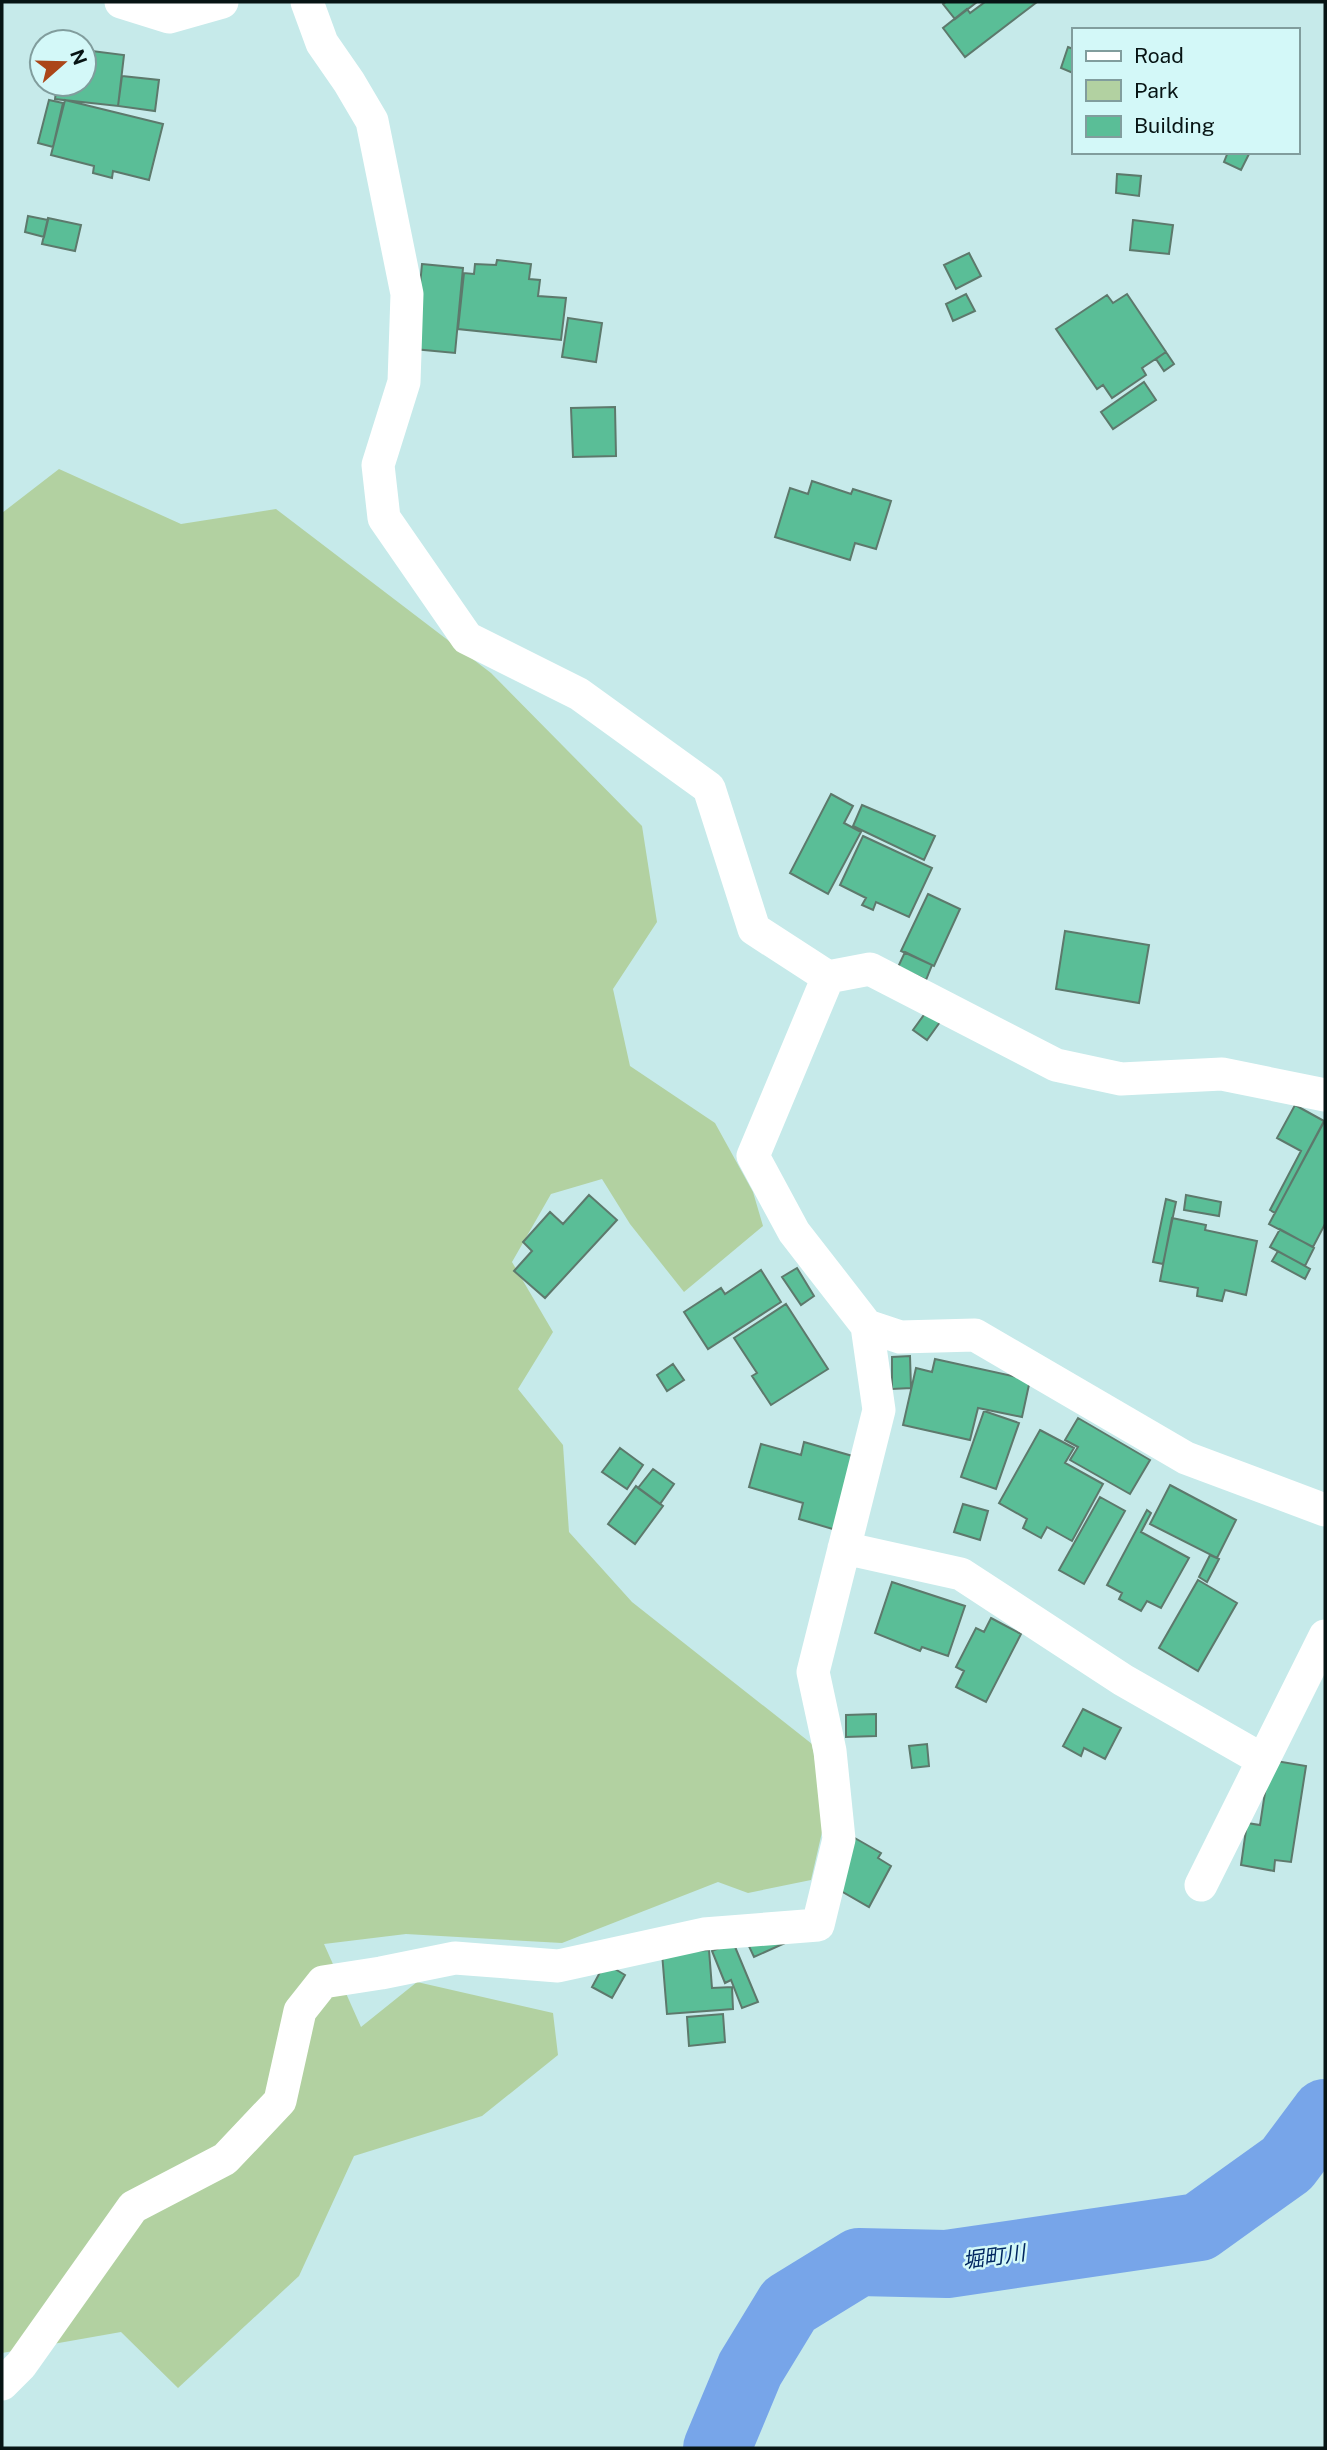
<svg xmlns="http://www.w3.org/2000/svg" width="1327" height="2450" font-family="'Public Sans','Noto Sans JP',sans-serif">
<style>
.green{fill:#b2d1a1}
.lines{fill:none;stroke-linecap:round;stroke-linejoin:round}
.river{stroke:#77a5e9;stroke-width:68}
.building{fill:#5abe97;stroke:#5d796c;stroke-width:2}
.minor{stroke:#fff;stroke-width:33}
.labels{text-anchor:middle;stroke-width:5;stroke-linejoin:round;paint-order:stroke}
.water-label{font-size:21px;font-style:italic;fill:#002761;stroke:#d3f8f8}
</style>
<rect width="100%" height="100%" fill="#c6eaea"/>
<path class="green" d="M59,469L181,524L276,509L491,673L642,826L657,922L613,989L630,1066L715,1123L753,1192L763,1226L684,1292L630,1224L602,1179L551,1194L512,1262L553,1332L518,1389L563,1445L569,1532L632,1602L812,1744L825,1819L811,1880L748,1893L718,1882L562,1943L406,1934L324,1944L361,2027L417,1982L553,2013L558,2055L482,2116L354,2156L299,2276L178,2388L121,2332L2,2353V513Z"/>
<g class="lines">
<path class="river" d="M717,2448L750,2369L789,2305L859,2262L947,2264L1199,2227L1287,2164L1325,2113"/>
</g>
<path class="building" d="M946,2H977L955,19L943,4Z
M985,2H1037L965,57L943,28L967,9L970,13Z
M1068,47L1073,49V73L1061,68Z
M84,50L124,55L118,106L55,99L57,84H84Z
M122,76L159,80L155,111L118,106Z
M49,100L63,103L53,147L38,143Z
M65,100L163,124L149,180L113,171L112,178L93,173L94,166L51,155Z
M1228,152H1250L1241,170L1224,162Z
M1117,174L1141,176L1139,196L1116,193Z
M28,216L48,220L44,237L25,232Z
M48,218L81,225L75,251L42,244Z
M1133,220L1173,225L1169,254L1130,250Z
M969,253L981,276L956,289L944,265Z
M497,260L531,264L529,279L540,280L538,296L566,298L561,340L458,329L464,273L474,274L475,264L496,265Z
M422,264L463,268L455,353L414,349Z
M966,294L975,311L953,321L946,304Z
M1127,294L1166,352L1142,368L1146,375L1112,398L1103,385L1097,389L1056,329L1107,295L1113,303Z
M568,318L602,323L596,362L562,357Z
M1166,352L1174,364L1164,371L1156,359Z
M1144,382L1156,400L1113,429L1101,412Z
M615,407L616,456L573,457L571,408Z
M812,481L851,494L853,489L891,501L876,549L855,543L850,560L775,537L790,488L808,494Z
M831,794L853,806L844,823L861,832L828,894L790,873Z
M862,805L935,836L924,860L853,826Z
M863,836L932,868L909,917L876,902L873,910L862,905L866,898L840,885Z
M928,894L960,909L934,966L901,951Z
M1065,931L1149,945L1139,1003L1056,989Z
M905,952L932,965L926,980L898,967Z
M926,1012L940,1022L927,1040L913,1030Z
M1295,1105L1324,1121L1275,1213L1270,1210L1301,1151L1277,1138Z
M1325,1120V1224L1313,1247L1269,1224Z
M589,1195L617,1220L545,1298L514,1271L532,1251L523,1242L550,1212L563,1224Z
M1186,1195L1221,1202L1219,1216L1184,1210Z
M1166,1199L1176,1202L1163,1264L1153,1262Z
M1172,1218L1206,1225L1205,1230L1257,1241L1246,1295L1225,1290L1222,1301L1197,1296L1198,1288L1160,1281Z
M1280,1229L1314,1248L1305,1266L1270,1247Z
M1278,1251L1310,1269L1305,1279L1272,1261Z
M797,1268L814,1296L801,1305L782,1277Z
M761,1270L781,1302L708,1349L684,1312L721,1288L725,1294Z
M786,1304L828,1369L771,1405L752,1376L757,1373L734,1338Z
M910,1356L911,1388L892,1389V1357Z
M935,1359L1030,1380L1022,1417L978,1408L970,1440L903,1425L916,1368L932,1372Z
M673,1364L684,1380L667,1391L657,1375Z
M984,1411L1019,1423L996,1489L961,1477Z
M1078,1418L1150,1460L1130,1494L1070,1460L1078,1447L1065,1440Z
M1040,1430L1074,1448L1065,1463L1103,1484L1072,1541L1047,1527L1041,1538L1023,1528L1027,1519L999,1503Z
M804,1442L856,1457L836,1530L799,1519L803,1503L749,1487L761,1444L801,1455Z
M620,1448L643,1465L627,1489L602,1472Z
M653,1469L674,1484L660,1504L638,1488Z
M1170,1485L1236,1520L1217,1558L1150,1524Z
M636,1486L663,1506L635,1544L608,1524Z
M1100,1497L1125,1511L1084,1584L1059,1570Z
M963,1504L988,1511L980,1540L954,1532Z
M1147,1510L1151,1513L1141,1532L1189,1558L1161,1608L1147,1601L1141,1611L1119,1599L1122,1593L1107,1585Z
M1210,1555L1219,1559L1207,1582L1199,1577Z
M1198,1580L1237,1603L1198,1671L1159,1648Z
M892,1582L965,1606L948,1656L922,1647L920,1651L875,1633Z
M991,1618L1021,1634L986,1702L956,1687L964,1671L956,1667L976,1628L984,1632Z
M1083,1709L1121,1728L1105,1759L1084,1748L1081,1756L1063,1746Z
M876,1714V1736L846,1737V1715Z
M927,1744L929,1766L912,1768L909,1746Z
M1270,1760L1306,1766L1291,1862L1275,1860L1274,1871L1241,1865L1247,1823L1260,1825Z
M853,1837L881,1853L878,1858L891,1866L869,1907L827,1883Z
M746,1940L785,1943L754,1957Z
M733,1942L758,2002L742,2008L731,1980L725,1983L712,1951Z
M709,1950L712,1988L732,1987L733,2009L667,2014L662,1953Z
M605,1963L625,1975L612,1998L592,1987Z
M723,2014L725,2042L689,2046L687,2017Z"/>
<g class="lines">
<path class="minor" d="M121,2L169,17L222,2
M307,2L322,43L349,82L372,121L407,294L404,382L378,465L384,518L467,638L579,694L709,788L754,929L828,977
M1325,1095L1222,1074L1121,1079L1056,1065L870,969L828,977L753,1156L794,1232L867,1326L900,1337L975,1335L1186,1458L1325,1510
M844,1548L961,1574L1123,1680L1263,1760
M1201,1885L1325,1636
M2,2384L21,2365L133,2207L225,2159L280,2101L300,2011L323,1982L381,1973L455,1958L558,1966L704,1934L818,1925L839,1839L830,1751L813,1672L879,1410L867,1326"/>
</g>
<g class="labels">
<g class="water-label">
<text transform="translate(994 2257) rotate(-8)" y="7">堀町川</text>
</g>
</g>
<rect width="1327" height="2450" fill="none" stroke="#071414" stroke-width="7"/>
<rect x="1072" y="28" width="228" height="126" fill="#d3f8f8" stroke="#819d9d" stroke-width="2"/>
<rect x="1086" y="51" width="35" height="10" fill="#ffffff" stroke="#819d9d" stroke-width="2"/>
<text x="1134" y="63" font-size="21" fill="#071414">Road</text>
<rect x="1086" y="80" width="35" height="21" fill="#b2d1a1" stroke="#819d9d" stroke-width="2"/>
<text x="1134" y="98" font-size="21" fill="#071414">Park</text>
<rect x="1086" y="116" width="35" height="21" fill="#5abe97" stroke="#819d9d" stroke-width="2"/>
<text x="1134" y="133" font-size="21" fill="#071414">Building</text>
<g transform="translate(63 63) rotate(70)"><circle r="33" fill="#d3f8f8" stroke="#819d9d" stroke-width="2"/>
<path d="M0-5L12 26L0 18L-12 26Z" fill="#ab4618"/>
<text y="-10" font-size="19" font-weight="bold" text-anchor="middle" fill="#071414">N</text>
</g>
</svg>
